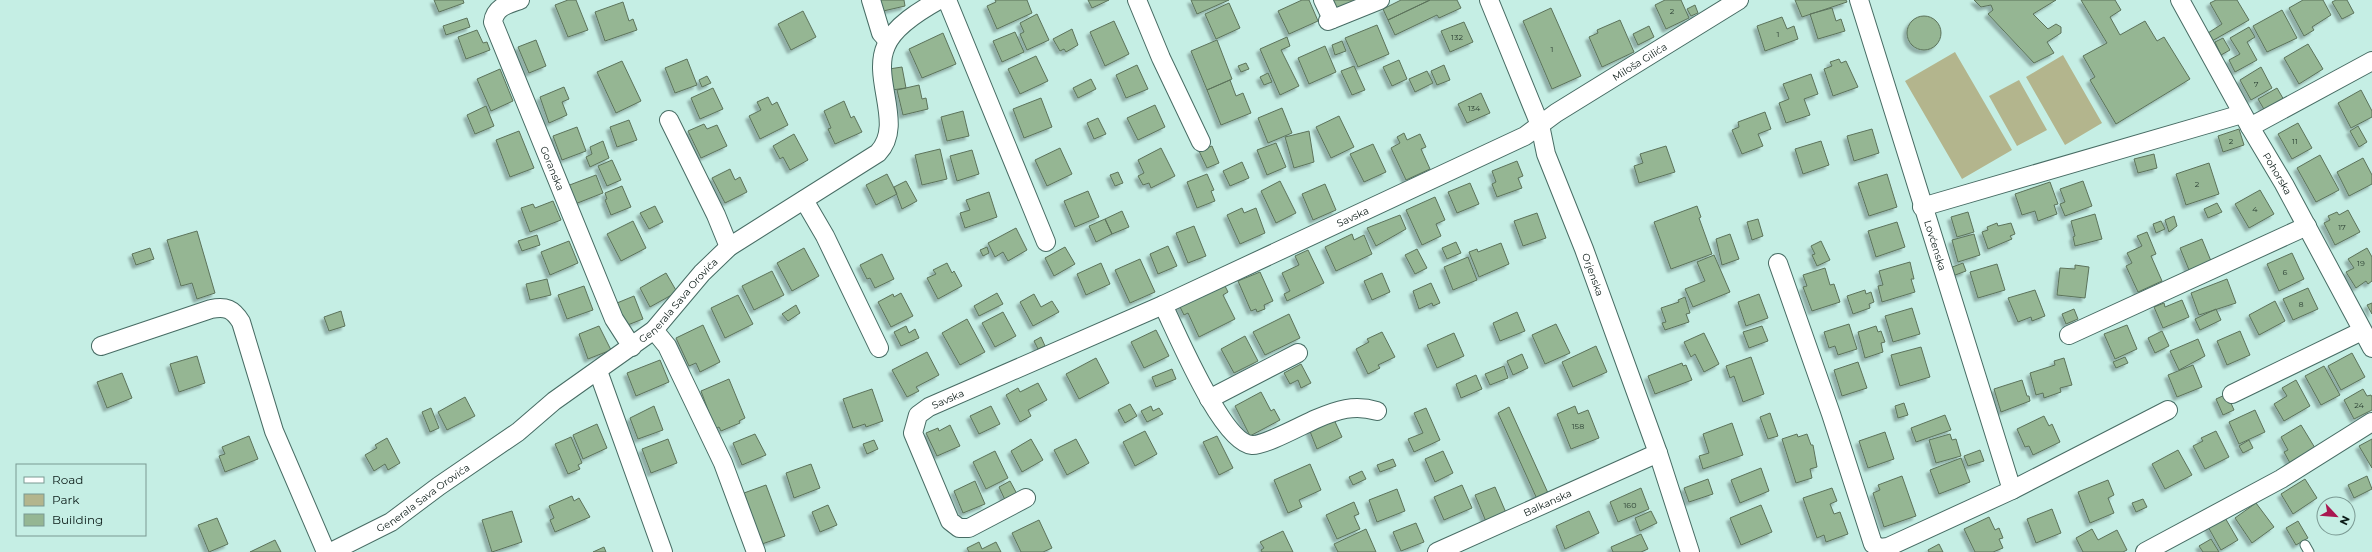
<svg xmlns="http://www.w3.org/2000/svg" width="2372" height="552" font-family="Montserrat,sans-serif">
<style>
.green{fill:#b3b58d}
.building{fill:#95b693;stroke:#5c735b;filter:url(#shadow)}
.lines{fill:none;stroke-linecap:round;stroke-linejoin:round}
.service-casing{stroke:#476c64;stroke-width:11}
.minor-casing{stroke:#476c64;stroke-width:20}
.service{stroke:#fff;stroke-width:9}
.minor{stroke:#fff;stroke-width:18}
.labels{text-anchor:middle;stroke-width:3.5;stroke-linejoin:round;paint-order:stroke}
.number-label{font-size:8px;fill:#2d4135}
.street-label{font-size:10px;fill:#0a1a16;stroke:#c5eee4}
</style>
<defs>
<filter id="shadow"><feDropShadow dx="-3.5" dy="3.5" stdDeviation="1" flood-color="#0004"/></filter>
</defs>
<rect width="100%" height="100%" fill="#c5eee4"/>
<path class="green" d="M1955,52L2012,150L1962,179L1905,81Z
M2063,55L2102,123L2065,145L2026,77Z
M2019,80L2047,130L2017,146L1989,96Z"/>
<path class="building" d="M434,0H463L464,3L439,12Z
M568,0H576L588,30L568,37L555,5Z
M877,0H904L905,6L879,12Z
M995,0H1027L1032,13L997,29L987,6L996,2Z
M1088,0H1109L1092,8Z
M1191,0H1229L1197,14Z
M1302,0H1309L1318,21L1289,34L1278,11Z
M1331,0H1363L1336,12Z
M1401,0H1430L1388,20L1383,9Z
M1430,0H1457L1461,8L1439,18L1437,15L1395,35L1388,20Z
M1665,0H1681L1689,18L1666,29L1655,5Z
M1795,0H1846L1847,2L1802,17Z
M1974,0H2056L2033,14L2048,29L2056,24L2061,27V33L2047,42L2054,53L2034,63L1988,14L1993,10L1991,5L1981,7Z
M2081,0H2115L2121,10L2110,17L2120,35L2145,21L2157,41L2164,37L2190,79L2116,124L2090,80L2095,77L2083,56L2107,43Z
M2216,0H2237L2249,20L2212,41L2208,33L2222,24L2210,3Z
M2303,0H2323L2331,15L2312,27L2314,30L2304,36L2289,8Z
M2336,0H2347L2354,13L2342,19L2332,2Z
M623,2L629,21L633,19L637,30L605,41L595,12Z
M1229,3L1240,28L1216,39L1205,14Z
M1695,5L1698,13L1691,16L1687,9Z
M1551,8L1581,76L1552,89L1523,21Z
M1832,8L1836,21L1841,19L1845,31L1818,39L1810,14Z
M2282,10L2297,38L2267,52L2253,26Z
M803,11L816,37L791,50L778,24Z
M1037,14L1049,40L1027,50L1020,34L1024,32L1020,23Z
M1907 33a17 17 0 1 1 34 0a17 17 0 1 1-34 0Z
M1782,17L1787,29L1794,26L1798,39L1765,51L1757,26Z
M467,18L470,27L446,35L443,26Z
M1620,20L1634,52L1602,67L1589,37L1598,33L1597,30Z
M1114,21L1129,54L1105,66L1090,32Z
M1464,22L1473,42L1450,52L1441,31Z
M1377,25L1389,54L1358,67L1345,38Z
M1649,26L1654,37L1638,45L1633,34Z
M2249,27L2255,37L2247,42L2257,60L2235,72L2229,60L2240,54L2230,38Z
M1072,29L1078,45L1066,52L1064,49L1060,51L1053,39Z
M477,30L483,43L487,42L490,50L466,59L458,37Z
M1015,32L1024,52L1002,62L993,41Z
M943,33L956,64L922,78L909,49Z
M1287,37L1290,46L1281,50L1299,86L1280,95L1260,49Z
M2223,38L2230,50L2221,55L2215,42Z
M536,40L546,66L529,73L518,47Z
M1217,40L1232,79L1207,90L1191,51Z
M1342,41L1346,51L1335,55L1332,45Z
M2308,44L2323,69L2299,84L2284,58Z
M1325,46L1336,72L1309,84L1298,58Z
M1036,56L1048,81L1020,94L1008,69Z
M687,59L697,85L675,93L665,68Z
M1839,59L1841,63L1846,61L1858,87L1833,96L1824,69L1832,66L1830,62Z
M1399,60L1407,79L1392,86L1383,67Z
M622,61L641,101L616,113L597,72Z
M1246,63L1249,69L1241,72L1238,66Z
M1137,65L1148,89L1126,98L1116,75Z
M1444,65L1450,80L1437,85L1431,71Z
M1354,66L1365,90L1352,95L1341,71Z
M902,67L906,88L892,90L889,69Z
M2261,67L2272,88L2251,100L2240,80Z
M500,69L513,101L491,111L477,79Z
M1427,71L1433,83L1415,92L1409,79Z
M1268,73L1272,82L1264,85L1260,77Z
M1811,74L1818,94L1804,99L1810,115L1786,123L1779,103L1789,99L1783,84Z
M707,76L711,83L702,87L699,80Z
M1091,79L1096,89L1078,98L1073,88Z
M1230,80L1236,96L1243,93L1251,113L1221,125L1207,90Z
M919,85L922,99L926,98L928,109L903,115L897,90Z
M564,87L569,99L562,102L567,115L549,123L540,97Z
M713,88L723,109L700,119L691,98Z
M2277,88L2284,100L2265,111L2258,99Z
M2361,90L2372,111V117L2351,128L2338,103Z
M1481,93L1490,113L1467,123L1458,104Z
M768,97L772,105L777,102L788,125L760,139L749,116L761,110L757,102Z
M1041,98L1052,127L1024,138L1013,109Z
M844,101L851,118L854,116L862,132L835,144L828,129L831,128L824,111Z
M1155,105L1165,127L1138,140L1127,118Z
M486,106L494,126L475,134L467,115Z
M1282,108L1292,133L1268,143L1258,118Z
M963,111L969,136L947,141L941,117Z
M1765,112L1771,129L1758,134L1763,146L1742,154L1732,130L1739,127L1738,122Z
M1339,116L1354,147L1331,158L1316,127Z
M1098,118L1106,134L1094,139L1087,123Z
M629,120L637,140L617,147L610,127Z
M2298,123L2312,148L2292,159L2278,134Z
M704,124L707,129L717,125L727,146L701,158L688,131Z
M2358,126L2367,142L2359,147L2350,131Z
M577,127L586,151L562,160L553,136Z
M1872,129L1879,153L1854,161L1847,136Z
M2239,129L2244,145L2223,152L2218,136Z
M519,131L534,168L510,177L496,140Z
M1309,131L1314,162L1294,168L1285,137Z
M1404,133L1407,140L1420,134L1426,147L1421,149L1430,169L1406,180L1391,148L1400,143L1397,137Z
M794,134L808,160L790,170L783,157L780,159L773,146Z
M603,141L609,158L590,167L586,157L592,154L590,147Z
M1821,141L1829,165L1803,174L1795,149Z
M1276,143L1286,167L1267,175L1257,150Z
M1373,144L1386,172L1364,182L1350,154Z
M1212,146L1219,163L1207,168L1199,151Z
M1666,146L1675,172L1639,183L1634,166L1643,163L1640,154Z
M1060,148L1072,174L1047,186L1035,160Z
M1161,148L1175,176L1151,188L1149,183L1143,185L1138,176L1144,173L1138,160Z
M940,149L947,179L922,185L915,155Z
M972,150L979,174L957,181L950,156Z
M2154,154L2157,168L2138,173L2134,159Z
M2320,155L2339,190L2316,202L2297,168Z
M2363,158L2372,175V184L2349,196L2337,172Z
M612,160L621,180L607,186L598,166Z
M1517,161L1523,176L1518,178L1522,188L1497,197L1492,184L1496,182L1492,171Z
M1242,162L1249,178L1230,186L1223,171Z
M2209,163L2219,194L2186,205L2176,174Z
M730,169L735,180L740,177L747,192L725,203L712,178Z
M1118,172L1123,183L1115,186L1110,175Z
M887,174L897,194L876,205L866,185Z
M1207,174L1214,190L1211,191L1215,201L1197,208L1187,182Z
M1887,174L1897,207L1869,216L1858,183Z
M596,175L603,193L575,204L567,186Z
M906,181L917,201L902,209L894,187Z
M1280,181L1296,213L1276,223L1261,191Z
M2083,181L2092,206L2065,216L2060,204L2065,202L2060,189Z
M2050,182L2058,204L2054,205L2057,214L2038,221L2035,211L2022,215L2015,194Z
M1470,183L1479,204L1457,213L1448,192Z
M1325,184L1336,210L1313,220L1302,194Z
M622,186L631,207L611,215L605,200L607,199L605,193Z
M2260,190L2274,214L2249,228L2235,204Z
M1088,191L1099,217L1075,227L1064,201Z
M989,192L997,217L965,228L960,213L970,210L966,200Z
M1435,197L1445,220L1436,224L1441,236L1422,245L1406,210Z
M553,201L561,220L530,232L521,208L533,204L535,208Z
M2217,203L2222,212L2208,218L2204,209Z
M655,206L663,222L649,229L640,213Z
M1697,206L1701,217L1699,218L1712,254L1671,269L1654,222Z
M1242,208L1244,213L1256,208L1265,233L1240,244L1227,215Z
M2348,210L2360,232L2335,245L2324,223L2330,220L2328,216L2337,212L2339,215Z
M1122,211L1129,227L1112,234L1105,219Z
M1968,212L1974,232L1957,237L1951,217Z
M1537,213L1546,238L1523,246L1514,221Z
M2095,214L2102,239L2075,246L2073,237L2075,236L2071,221Z
M1400,215L1406,229L1376,246L1367,228Z
M2174,216L2177,226L2169,232L2165,220Z
M1105,219L1112,234L1096,242L1089,226Z
M1758,219L1763,236L1752,240L1747,222Z
M633,221L646,248L621,261L607,234Z
M2161,221L2165,229L2156,233L2153,224Z
M1897,222L1905,247L1876,257L1868,231Z
M1997,223L1998,226L2011,223L2015,234L2010,236L2012,239L1988,249L1982,232L1988,230L1987,227Z
M1194,226L1206,256L1188,263L1176,233Z
M1016,228L1027,250L1008,261L1003,252L995,257L988,243Z
M197,231L215,293L197,299L192,283L181,286L167,240Z
M2147,232L2156,254L2151,256L2162,281L2138,292L2126,266L2132,263L2127,253L2142,246L2137,236Z
M1352,234L1354,240L1364,235L1372,254L1336,271L1325,247Z
M1730,234L1739,259L1722,265L1716,239Z
M1974,234L1980,255L1958,262L1952,240Z
M537,235L540,245L522,251L518,241Z
M2202,239L2211,261L2189,270L2180,248Z
M569,241L578,263L550,275L541,252Z
M1821,241L1830,260L1817,266L1812,255L1815,254L1811,246Z
M1456,242L1461,253L1447,259L1442,248Z
M1501,243L1509,264L1479,277L1469,252L1477,249L1478,252Z
M1168,246L1177,266L1158,274L1150,254Z
M987,247L989,253L983,256L980,250Z
M1065,247L1075,264L1054,276L1045,258Z
M150,248L154,259L136,265L132,254Z
M804,248L819,276L792,291L777,263Z
M2367,248L2372,257V281L2368,284L2366,281L2356,288L2346,272L2354,268L2348,259Z
M1417,249L1427,268L1415,274L1405,255Z
M1308,250L1324,283L1287,301L1284,294L1290,291L1282,273L1299,265L1295,256Z
M2292,253L2304,279L2279,291L2267,264Z
M882,254L894,279L875,288L870,278L867,279L860,265Z
M1714,255L1730,292L1693,307L1685,289L1705,281L1697,262Z
M1468,257L1477,280L1453,290L1444,267Z
M1140,259L1155,292L1130,303L1115,270Z
M1910,262L1914,279H1911L1915,292L1882,302L1878,286L1883,285L1879,271Z
M947,263L952,273L954,271L962,286L938,299L927,278L936,274L933,270Z
M1101,263L1110,284L1086,295L1077,274Z
M1963,263L1966,271L1950,277L1947,269Z
M1997,264L2005,290L1978,298L1970,272Z
M2075,265L2089,267L2085,298L2057,295L2060,268L2075,269Z
M1825,268L1830,285L1834,284L1840,302L1812,311L1803,287L1807,286L1803,275Z
M772,271L784,295L754,310L742,286Z
M1260,272L1273,301L1264,305L1265,309L1257,312L1256,309L1251,311L1238,281Z
M666,273L677,292L650,307L640,288Z
M1382,273L1390,292L1372,300L1364,281Z
M547,279L551,295L530,300L526,284Z
M2227,279L2236,303L2199,315L2191,293Z
M1223,282L1228,292L1223,295L1235,319L1199,337L1188,313L1184,315L1178,303Z
M1431,283L1440,303L1433,306L1432,303L1419,309L1413,291Z
M584,286L593,310L567,319L558,295Z
M2308,288L2318,309L2293,320L2283,299Z
M1865,290L1866,294L1871,292L1874,302L1869,304L1870,308L1853,314L1847,296Z
M2035,290L2045,316L2032,321L2031,317L2018,322L2008,298Z
M901,293L913,316L891,327L878,302L893,294L894,297Z
M997,293L1003,304L979,316L974,306Z
M1034,294L1041,307L1052,301L1059,312L1033,326L1020,302Z
M1759,294L1768,318L1746,326L1738,302Z
M738,295L753,324L725,338L711,308Z
M634,296L643,319L625,326L617,303Z
M1685,297L1690,313L1686,314L1689,322L1665,330L1662,323L1666,322L1661,308L1679,302L1678,300Z
M2182,300L2189,317L2163,328L2154,307L2164,303L2165,307Z
M2275,301L2285,321L2259,335L2249,315Z
M2372,303V314L2367,305Z
M796,305L800,313L788,321L782,314Z
M1912,308L1920,334L1893,342L1885,316Z
M2074,309L2078,319L2066,324L2062,314Z
M2216,309L2221,320L2200,330L2195,319Z
M341,311L345,326L329,331L324,317Z
M1003,312L1016,336L995,347L982,323Z
M1517,312L1525,331L1500,341L1493,323Z
M1289,314L1300,338L1265,355L1253,332Z
M967,319L985,352L960,365L942,333Z
M1556,324L1570,353L1545,364L1532,335Z
M1849,324L1857,349L1838,355L1835,346L1829,348L1824,332Z
M703,325L720,362L700,372L696,363L689,366L676,338Z
M2127,325L2137,349L2115,359L2104,334Z
M599,326L611,350L588,359L579,334Z
M906,326L909,333L915,329L919,338L901,346L894,332Z
M1762,326L1768,341L1749,348L1743,332Z
M1876,326L1878,332L1881,331L1885,342L1881,343L1883,352L1865,358L1858,332Z
M1156,330L1169,356L1144,368L1131,342Z
M2162,331L2169,346L2155,353L2148,338Z
M2240,331L2250,355L2227,365L2217,341Z
M1382,332L1395,357L1378,365L1380,368L1368,374L1356,349L1369,342L1367,339Z
M1454,333L1464,356L1437,368L1427,345Z
M1704,333L1719,364L1704,372L1695,354L1691,357L1684,342Z
M1245,336L1258,361L1234,373L1221,349Z
M1041,337L1045,346L1038,349L1034,341Z
M2198,339L2205,356L2179,370L2170,351Z
M1596,346L1607,372L1573,387L1562,362Z
M1921,347L1930,377L1900,386L1891,355Z
M927,352L939,375L916,387L919,391L907,397L892,370Z
M2352,353L2365,377L2341,390L2328,366Z
M1522,354L1528,368L1513,375L1507,361Z
M197,356L205,383L179,392L170,364Z
M1751,357L1764,394L1743,402L1734,376L1730,378L1726,366Z
M2125,357L2128,363L2116,368L2113,362Z
M1096,358L1109,383L1079,399L1066,374Z
M2064,358L2072,385L2060,388L2061,392L2044,398L2043,393L2036,395L2030,373L2055,365L2054,361Z
M660,360L669,382L636,396L627,373Z
M1858,362L1867,388L1842,396L1834,370Z
M1682,363L1683,366L1686,365L1692,380L1655,394L1648,376Z
M1301,364L1311,383L1301,388L1298,380L1290,384L1284,373Z
M2193,365L2202,387L2177,397L2168,375Z
M1504,366L1508,378L1490,385L1485,374Z
M2324,366L2340,395L2321,405L2305,376Z
M1172,369L1176,379L1156,387L1152,377Z
M122,373L132,398L107,408L97,382Z
M1476,375L1482,389L1461,398L1456,384Z
M729,379L745,418L739,421L740,423L721,431L719,427L715,429L701,391Z
M2022,380L2027,396H2029L2030,401L2001,412L1994,389Z
M2296,380L2310,406L2284,421L2274,404L2287,396L2282,388Z
M1038,383L1047,400L1028,410L1031,416L1020,422L1006,395L1018,388L1020,392Z
M872,389L883,421L866,427L865,424L853,428L843,399Z
M2363,389L2367,396L2371,395L2372,397V410L2354,419L2344,400Z
M1261,392L1271,411L1274,409L1280,420L1250,436L1235,406Z
M2227,394L2234,410L2223,415L2216,399Z
M465,397L475,416L447,430L438,412Z
M1904,403L1908,415L1898,418L1895,406Z
M1130,404L1137,416L1125,423L1118,410Z
M654,406L663,430L638,439L630,418Z
M991,406L1000,424L979,434L970,416Z
M1151,406L1153,411L1159,408L1163,414L1147,422L1141,411Z
M1575,406L1578,414L1588,410L1599,438L1571,449L1557,414Z
M1509,407L1548,493L1537,499L1498,413Z
M431,408L439,428L430,432L422,412Z
M1426,408L1440,440L1414,452L1408,439L1423,433L1414,413Z
M2255,410L2265,432L2239,444L2229,422Z
M1331,413L1342,437L1317,449L1307,424Z
M1770,413L1778,436L1768,439L1760,417Z
M1945,415L1951,430L1916,442L1911,428Z
M2044,416L2049,426L2052,424L2060,442L2033,455L2029,446L2025,447L2017,429Z
M1732,423L1743,455L1703,469L1699,456L1709,453L1703,434Z
M597,424L607,448L583,459L573,435Z
M950,425L960,446L937,456L926,433L938,428L939,431Z
M2301,425L2315,448L2290,463L2284,452L2288,450L2281,437Z
M1145,431L1157,454L1135,466L1123,442Z
M2216,431L2229,457L2205,469L2193,446L2203,441L2201,438Z
M1885,432L1894,459L1868,468L1859,441Z
M755,434L766,455L742,465L733,443Z
M1797,434L1798,437L1807,434L1811,445H1813L1817,467L1810,469L1812,478L1796,483L1782,439Z
M1950,434L1952,440L1956,439L1961,456L1936,463L1929,440Z
M249,436L258,459L225,472L219,456L225,454L222,447Z
M1217,436L1233,468L1219,475L1203,442Z
M571,437L582,463L578,465L580,469L568,474L555,444Z
M387,438L400,463L388,470L385,464L374,471L365,455L377,448L375,445Z
M668,439L677,463L651,473L642,449Z
M1031,439L1043,460L1022,472L1011,451Z
M1076,439L1089,463L1067,475L1054,450Z
M2372,439V468L2359,446Z
M874,440L878,449L867,454L863,444Z
M2249,440L2253,448L2243,453L2239,446Z
M1980,450L1984,461L1968,466L1964,456Z
M2178,450L2192,475L2165,489L2152,464Z
M995,451L1008,478L986,489L973,462Z
M1443,451L1453,473L1435,482L1425,459Z
M1961,458L1970,482L1939,494L1930,470Z
M1393,459L1396,466L1380,472L1377,465Z
M811,464L820,488L794,498L786,473Z
M1310,464L1321,490L1299,500L1302,507L1288,513L1274,480Z
M1761,468L1769,491L1740,503L1731,480Z
M1362,471L1366,479L1353,485L1349,477Z
M1902,476L1916,516L1884,527L1873,493L1880,490L1878,485Z
M2367,476L2372,489L2354,498L2348,485Z
M1708,479L1713,494L1689,502L1684,488Z
M2305,479L2317,498L2293,514L2281,494Z
M2108,480L2114,495L2108,498L2114,513L2090,523L2078,492Z
M975,481L985,504L963,513L954,491Z
M1010,481L1017,494L1005,500L999,487Z
M766,485L785,536L762,544L744,493Z
M1462,485L1472,508L1444,520L1434,497Z
M1495,487L1507,515L1487,524L1475,495Z
M1641,488L1649,509L1618,522L1610,502Z
M1832,488L1837,501L1830,504L1834,514L1840,512L1848,534L1826,542L1824,535L1817,538L1803,498Z
M1397,489L1405,511L1377,522L1369,500Z
M572,496L574,501L579,498L590,517L555,532L550,520L554,518L549,506Z
M2143,499L2147,507L2136,512L2132,503Z
M1354,502L1359,514L1354,516L1360,529L1337,539L1326,515Z
M2256,503L2274,527L2252,543L2235,518Z
M828,505L837,525L820,532L812,512Z
M1761,505L1772,532L1741,545L1730,518Z
M2052,509L2061,533L2036,543L2027,519Z
M512,511L522,542L492,552L482,520Z
M1589,511L1599,533L1565,549L1556,526Z
M1651,511L1657,523L1640,531L1635,518Z
M2224,516L2238,540L2221,550L2207,525Z
M1989,517L1995,530L1999,528L2003,538L1999,539L2003,548L1993,552H1975L1964,529Z
M217,518L228,544L209,552L198,525Z
M1039,520L1052,548L1043,552H1021L1012,533Z
M2298,521L2308,538L2296,545L2286,528Z
M1416,523L1424,542L1401,551L1393,532Z
M1366,529L1376,552H1338L1334,544Z
M2092,529L2098,540L2117,530L2127,550L2123,552H2083L2076,538Z
M1283,531L1293,552H1262L1261,550L1264,548L1260,542Z
M1641,534L1648,549L1641,552H1613L1611,547Z
M2211,539L2219,552H2203L2199,546Z
M275,540L281,552H250Z
M979,542L982,549L996,542L1001,552H969L967,548Z
M1939,544L1943,552H1929L1928,550Z
M604,547L606,552H593Z"/>
<g class="lines">
<g class="service-casing">
<path id="service" d="M2305,545L2309,552"/>
</g>
<g class="minor-casing">
<g id="minor">
<path id="s1" d="M520,0C508,4 495,7 493,22L614,319L632,347"/>
<path d="M871,0L881,33L888,41"/>
<path d="M947,0L1046,242"/>
<path d="M1137,0L1161,58L1201,142"/>
<path d="M1323,0L1332,19"/>
<path id="s2" d="M1489,0L1540,125L1546,154L1584,249L1658,453L1690,552"/>
<path id="s3" d="M1859,0L2012,490"/>
<path id="s4" d="M2180,0L2250,127L2284,184L2372,348"/>
<path d="M1328,21L1380,0"/>
<path d="M669,120L716,215L729,247"/>
<path d="M2250,127L2372,61"/>
<path d="M804,200L825,236L879,348"/>
<path d="M1922,207L2242,114"/>
<path d="M1778,263L1831,414L1873,544L1880,548L1888,547L2012,490L2168,410"/>
<path d="M1163,305C1177,333 1222,443 1252,445C1264,446 1302,425 1316,419C1337,410 1354,404 1377,411"/>
<path d="M654,330L667,346L723,463L756,552"/>
<path d="M2069,335L2307,226"/>
<path d="M101,346L211,309C226,306 233,309 241,322L274,431L326,552"/>
<path d="M598,371L663,552"/>
<path d="M2232,394L2362,331"/>
<path d="M1209,399L1298,353"/>
<path id="s5" d="M1026,498L969,528H959L950,521L913,433L918,415L929,407L1163,305L1525,136L1556,113L1739,0"/>
<path id="s6" d="M331,552L391,522L439,486L518,432L554,401L654,330L702,273L729,247L878,153C905,125 871,79 886,46C894,26 921,10 939,0"/>
<path id="s7" d="M1437,552L1658,453"/>
<path d="M2145,552L2281,479L2372,422"/>
</g>
</g>
<use href="#service" class="service"/>
<use href="#minor" class="minor"/>
</g>
<g class="labels">
<g class="number-label">
<text x="1672" y="14">2</text>
<text x="1778" y="37">1</text>
<text x="1457" y="40">132</text>
<text x="1552" y="52">1</text>
<text x="2256" y="87">7</text>
<text x="1474" y="111">134</text>
<text x="2231" y="144">2</text>
<text x="2295" y="144">11</text>
<text x="2197" y="187">2</text>
<text x="2255" y="212">4</text>
<text x="2342" y="230">17</text>
<text x="2361" y="266">19</text>
<text x="2285" y="275">6</text>
<text x="2301" y="307">8</text>
<text x="2359" y="408">24</text>
<text x="1578" y="429">158</text>
<text x="1630" y="508">160</text>
</g>
<g class="street-label">
<text dy="4" stroke="none"><textPath href="#s5" startOffset="1005">Miloša Gilića</textPath></text>
<text dy="4" stroke="none"><textPath href="#s1" startOffset="195">Goranska</textPath></text>
<text dy="4" stroke="none"><textPath href="#s4" startOffset="199">Pohorska</textPath></text>
<text dy="4" stroke="none"><textPath href="#s5" startOffset="678">Savska</textPath></text>
<text dy="4" stroke="none"><textPath href="#s3" startOffset="257">Lovćenska</textPath></text>
<text dy="4" stroke="none"><textPath href="#s2" startOffset="294">Orjenska</textPath></text>
<text dy="4" stroke="none"><textPath href="#s6" startOffset="431">Generala Sava Orovića</textPath></text>
<text dy="4" stroke="none"><textPath href="#s5" startOffset="234">Savska</textPath></text>
<text dy="4" stroke="none"><textPath href="#s6" startOffset="107">Generala Sava Orovića</textPath></text>
<text dy="4" stroke="none"><textPath href="#s7" startOffset="121">Balkanska</textPath></text>
</g>
</g>
<rect x="16" y="464" width="130" height="72" fill="#c5eee4" stroke="#7a9992"/>
<rect x="24" y="477" width="20" height="6" fill="#ffffff" stroke="#7a9992"/>
<text x="52" y="484" font-size="12" fill="#0a1a16">Road</text>
<rect x="24" y="494" width="20" height="12" fill="#b3b58d" stroke="#7a9992"/>
<text x="52" y="504" font-size="12" fill="#0a1a16">Park</text>
<rect x="24" y="514" width="20" height="12" fill="#95b693" stroke="#7a9992"/>
<text x="52" y="524" font-size="12" fill="#0a1a16">Building</text>
<g transform="translate(2336 516) rotate(116)"><circle r="19" fill="#c5eee4" stroke="#7a9992"/>
<path d="M0-3L7 15L0 10L-7 15Z" fill="#a91750"/>
<text y="-6" font-size="11" font-weight="bold" text-anchor="middle" fill="#0a1a16">N</text>
</g>
</svg>
